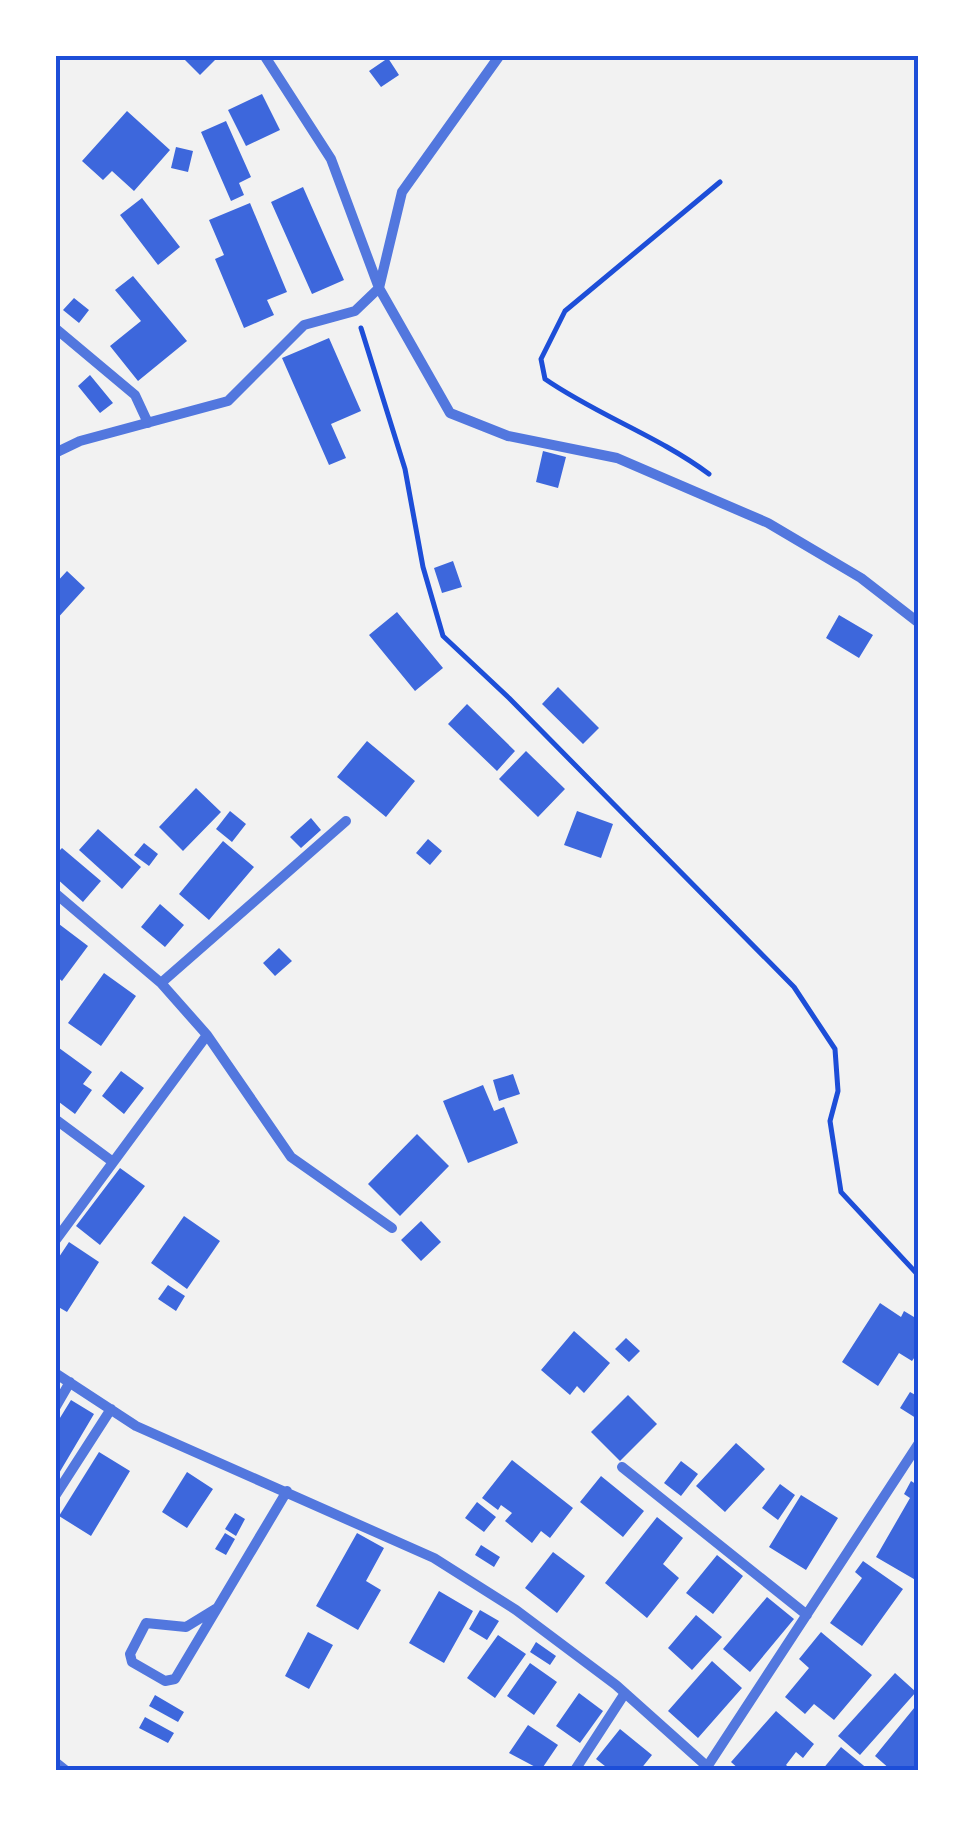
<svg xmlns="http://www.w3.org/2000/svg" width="974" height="1825" font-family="'Fira Sans',sans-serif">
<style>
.building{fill:#3d67dc}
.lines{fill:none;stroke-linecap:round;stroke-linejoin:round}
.path{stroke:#1d4ed8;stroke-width:5}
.minor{stroke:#5277de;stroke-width:10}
.neatline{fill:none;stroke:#1d4ed8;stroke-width:4}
</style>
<rect width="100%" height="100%" fill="#f2f2f2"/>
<path class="building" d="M180,55H220L200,75Z
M388,58L399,75L381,87L369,71Z
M262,94L280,130L246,146L228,110Z
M127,111L170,150L134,191L112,171L103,180L82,161Z
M226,121L251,177L239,183L244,195L231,201L201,132Z
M176,147L193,151L188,172L171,168Z
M303,187L344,280L312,294L271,202Z
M142,198L180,247L158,265L120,215Z
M250,203L287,292L267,300L274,315L244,328L215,259L224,255L209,220Z
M133,276L187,341L138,381L110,346L141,321L115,290Z
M74,298L89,310L79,323L63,310Z
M329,338L361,411L331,424L346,458L329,465L282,358Z
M90,375L113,403L100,413L78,386Z
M543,451L566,457L558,488L536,482Z
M453,561L462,587L442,593L434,568Z
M67,571L85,588L55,621V584Z
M397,612L443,668L415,691L369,635Z
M839,615L873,635L859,658L826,638Z
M558,687L599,728L583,744L542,704Z
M467,704L515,751L497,771L448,724Z
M367,741L415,781L386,817L337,777Z
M526,751L565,789L538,817L499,779Z
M196,788L221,812L183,851L159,827Z
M230,811L246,824L232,842L216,829Z
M577,811L613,824L601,858L564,845Z
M311,818L321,830L301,848L290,837Z
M98,829L141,867L122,889L79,850Z
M428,839L442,851L430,865L416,853Z
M223,841L254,867L209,920L179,894Z
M144,843L158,854L149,866L134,855Z
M62,848L101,881L83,902L55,877V855Z
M160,904L184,925L165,947L141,927Z
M55,921L88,946L62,981L55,975Z
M279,948L292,961L275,976L263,963Z
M104,973L136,996L101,1046L68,1023Z
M55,1045L92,1072L83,1084L92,1090L75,1114L55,1099Z
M121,1071L144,1088L124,1114L102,1096Z
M513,1074L520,1094L499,1101L493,1080Z
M483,1085L494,1111L504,1107L518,1143L468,1163L443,1101Z
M417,1134L449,1166L400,1216L368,1184Z
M120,1168L145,1186L100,1245L76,1226Z
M184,1216L220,1241L187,1289L151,1263Z
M421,1221L441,1242L421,1261L401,1240Z
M69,1242L99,1262L67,1312L55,1305V1263Z
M168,1285L185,1296L176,1311L158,1299Z
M880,1303L901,1317L904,1311L919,1320V1351L912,1361L899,1353L878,1386L842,1362Z
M574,1331L610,1363L584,1393L577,1386L570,1395L541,1370Z
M626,1338L640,1351L629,1362L615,1349Z
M910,1392L919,1397V1420L900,1408Z
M628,1395L657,1424L620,1461L591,1432Z
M71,1400L94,1414L55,1480V1426Z
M736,1443L765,1469L725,1512L696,1486Z
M99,1452L130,1471L91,1536L59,1516Z
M512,1460L573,1508L550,1538L541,1531L532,1543L505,1521L512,1513L501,1505L498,1510L482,1498Z
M681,1461L698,1474L681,1496L664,1483Z
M187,1472L213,1489L187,1528L162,1512Z
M601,1476L644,1511L623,1537L580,1502Z
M911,1481L919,1486V1582L876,1557L910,1498L904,1494Z
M780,1484L795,1495L778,1520L762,1508Z
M801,1495L838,1518L806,1570L769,1547Z
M477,1502L496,1517L484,1532L465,1518Z
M235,1513L245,1519L236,1536L225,1529Z
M657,1517L683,1538L663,1564L679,1578L647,1618L605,1583Z
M225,1533L235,1539L226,1555L215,1549Z
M357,1533L384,1548L366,1581L381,1590L358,1630L316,1606Z
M481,1545L500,1557L494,1567L475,1555Z
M553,1552L585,1576L557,1613L525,1588Z
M717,1555L743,1576L713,1614L686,1593Z
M863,1561L903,1589L862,1646L830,1623L862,1578L855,1572Z
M439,1591L473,1611L444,1663L409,1643Z
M767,1597L794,1619L750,1672L723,1649Z
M480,1610L499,1621L487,1640L469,1629Z
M696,1615L722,1637L692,1670L668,1648Z
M308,1632L333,1645L309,1689L285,1676Z
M821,1632L872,1675L834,1720L814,1704L805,1714L785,1697L809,1668L799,1659Z
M498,1635L526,1654L495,1698L467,1678Z
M536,1642L556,1656L550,1665L530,1652Z
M712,1661L742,1688L698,1738L668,1711Z
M530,1663L557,1682L534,1715L507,1696Z
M895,1673L916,1692L860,1755L838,1736Z
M579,1693L603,1711L580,1743L556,1726Z
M155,1695L184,1712L178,1722L149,1706Z
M919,1702V1768L891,1770L875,1756Z
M776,1711L814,1744L803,1758L796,1752L786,1765L792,1770H740L731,1762Z
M145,1717L174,1733L168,1743L139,1728Z
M528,1725L558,1745L541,1770L509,1753Z
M620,1729L652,1755L640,1770H610L596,1759Z
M841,1747L869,1770H822Z"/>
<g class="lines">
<path class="path" d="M361,328L405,469L423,567L443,636L509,698L794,987L835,1049L838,1091L830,1121L841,1192L919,1276
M709,474C658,436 597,415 545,379L541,359L565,311L720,182"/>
<path class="minor" d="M264,55L331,159L379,288L450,413L508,436L617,458L768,523L861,578L919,623
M55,328L135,395L148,423
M55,453L80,441L228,401L304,325L355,311L379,288L402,192L500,55
M55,893L161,983L207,1035L55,1241
M161,983L346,821
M207,1035L291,1157L392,1228
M55,1119L113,1162
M55,1373L136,1426L434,1558L516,1610L616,1685L711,1770
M55,1408L70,1382
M622,1467L807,1615
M55,1496L111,1409
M217,1608L186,1627L146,1623L130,1654L132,1662L165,1681L175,1679L287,1491
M55,1762L65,1770
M707,1767L919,1443
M575,1770L625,1693"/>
</g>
<rect width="974" height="1825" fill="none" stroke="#ffffff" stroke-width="115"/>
<rect x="58" y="58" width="858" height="1710" class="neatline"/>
</svg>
